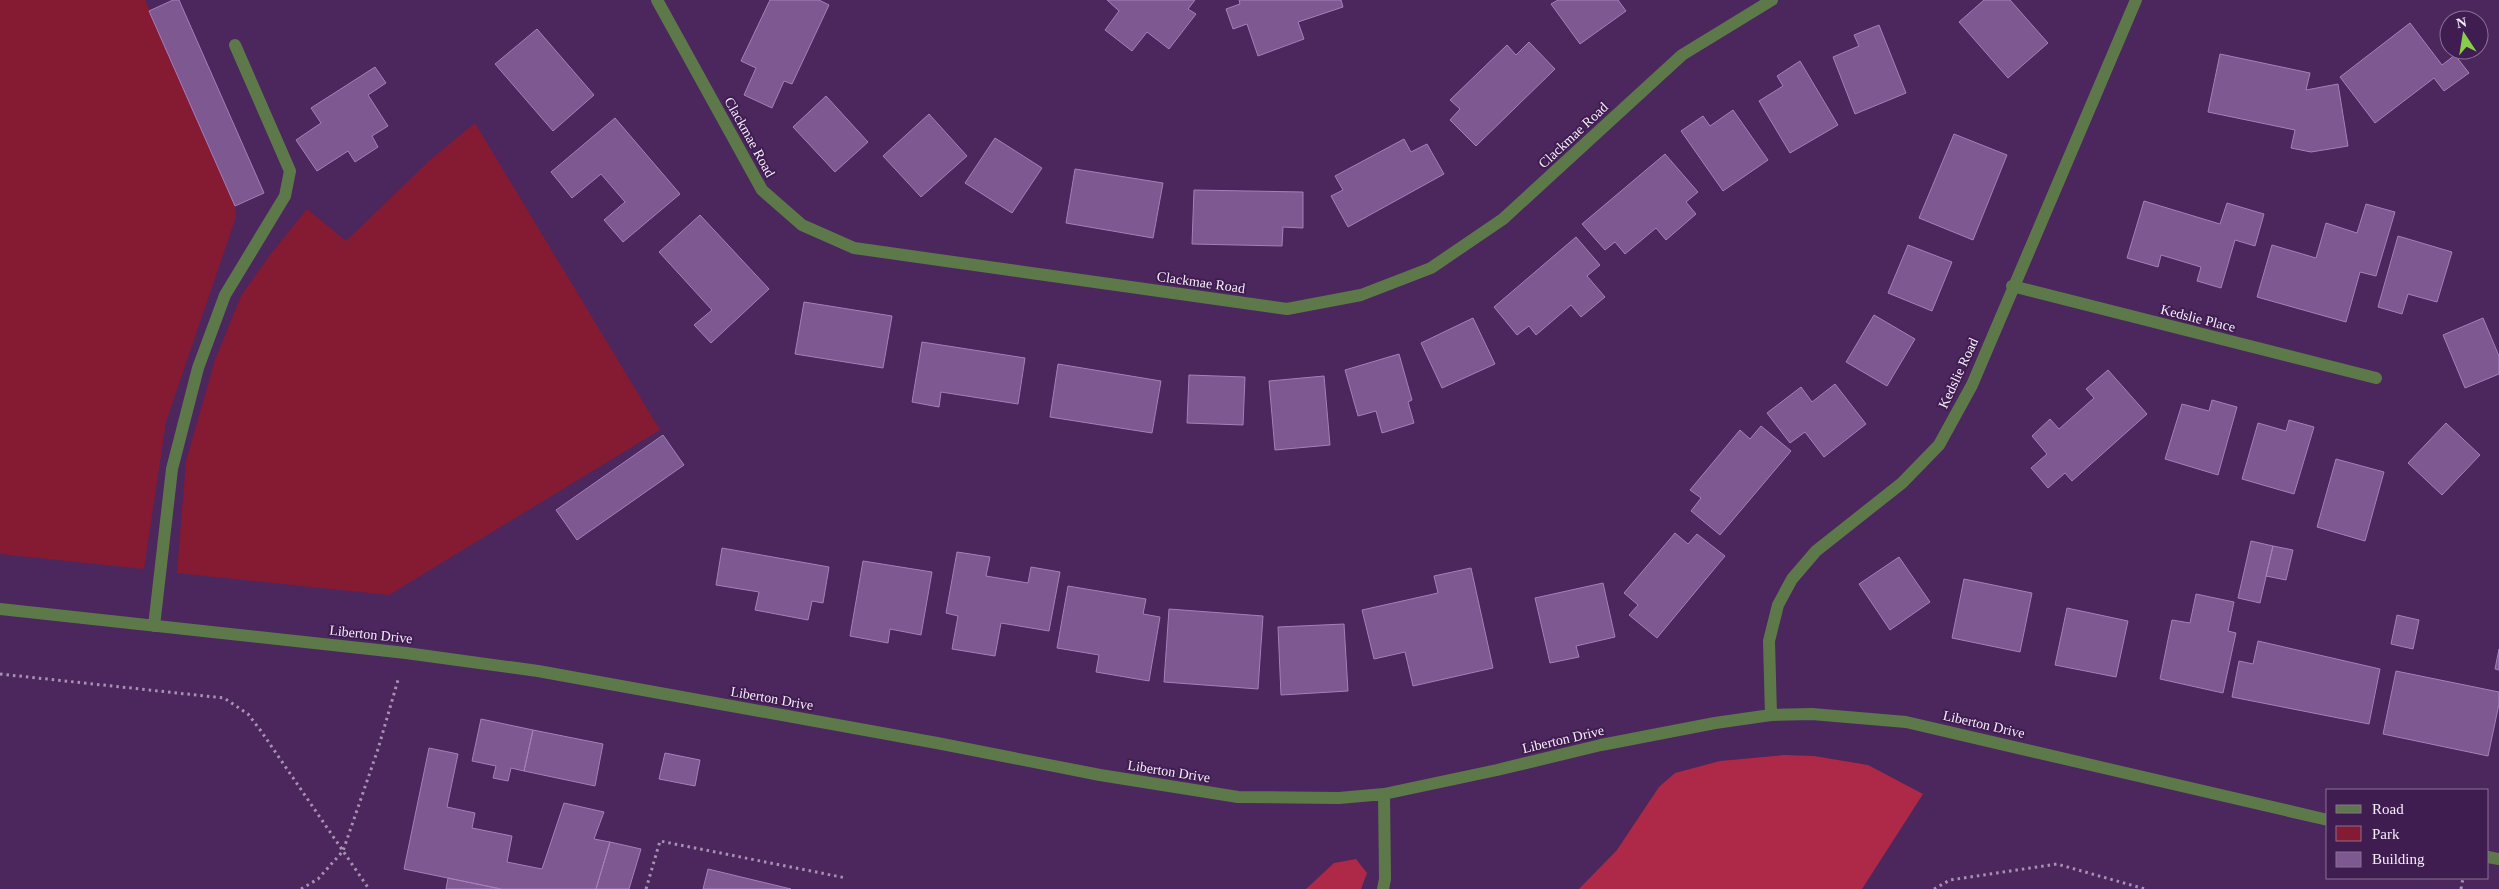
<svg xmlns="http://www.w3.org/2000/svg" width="2499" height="889" font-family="'Times New Roman',serif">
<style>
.green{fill:#851a33}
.forest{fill:#ae2947}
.building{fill:#7d5891;stroke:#a67fbb}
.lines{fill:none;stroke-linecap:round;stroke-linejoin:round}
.path{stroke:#a792b2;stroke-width:3;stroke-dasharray:2.5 4;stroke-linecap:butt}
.minor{stroke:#5d794a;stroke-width:12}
.labels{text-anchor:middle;stroke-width:4;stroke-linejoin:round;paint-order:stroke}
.street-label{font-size:14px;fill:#f6eefb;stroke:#401d51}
</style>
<rect width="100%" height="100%" fill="#4b275d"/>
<path class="green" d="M0,0H145L235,206L236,217L166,422L144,569L0,554Z
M475,123L660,430L389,595L177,573L186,461L215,360L241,296L270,255L307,209L346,241L430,160Z"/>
<path class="forest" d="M1784,755L1814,756L1868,765L1923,794L1862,889H1579L1617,850L1659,787L1675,773L1720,761Z
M1356,859L1367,873L1361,889H1306L1334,863Z"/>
<path class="building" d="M173,0H179L264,193L235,206L149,11Z
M770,0H819L829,5L792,84L784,81L772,108L744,95L756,68L741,61Z
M1107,0H1195L1188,9L1196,14L1169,49L1147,32L1132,51L1105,30L1119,11Z
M1239,0H1341L1343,7L1298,22L1304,39L1258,56L1247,24L1233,29L1226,9L1240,4Z
M1558,0H1618L1626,11L1580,44L1551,4Z
M1984,0H2010L2048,43L2008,78L1959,22Z
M2410,23L2442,65L2455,55L2469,73L2444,91L2434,78L2375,123L2340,77Z
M1879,25L1906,93L1855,114L1833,57L1859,46L1854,35Z
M537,29L594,95L553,131L495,64Z
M1529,42L1555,69L1476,146L1450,120L1460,109L1450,100L1507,45L1516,55Z
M2220,54L2310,73L2306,90L2338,84L2348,146L2311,152L2291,148L2295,130L2208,112Z
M1800,61L1838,125L1790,153L1759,101L1783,86L1777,76Z
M375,67L386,83L368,95L388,126L372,136L378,147L355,162L348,151L317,171L296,140L321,123L311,108Z
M826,96L868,142L835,172L793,127Z
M1733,110L1768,160L1723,191L1681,131L1703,116L1710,126Z
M929,114L967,156L921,197L883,156Z
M615,118L680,194L623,242L604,220L625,202L601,174L572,198L551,172Z
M1954,134L2007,155L1973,240L1919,218Z
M995,138L1042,168L1012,213L965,183Z
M1404,139L1411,152L1427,144L1444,174L1348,227L1331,196L1343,190L1335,176Z
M1665,154L1698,192L1686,202L1696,214L1666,240L1656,228L1625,254L1615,242L1605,250L1582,224Z
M1075,169L1163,183L1153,238L1066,223Z
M1194,190L1303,192V228L1283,227L1282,246L1192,244Z
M2144,201L2220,224L2227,203L2264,214L2255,246L2235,240L2221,288L2197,281L2201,267L2161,255L2158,267L2127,258Z
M2366,204L2395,212L2376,276L2360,272L2346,322L2257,297L2272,245L2316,258L2326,223L2357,233Z
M700,215L769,289L711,343L694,325L712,310L659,252Z
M2398,236L2452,252L2437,302L2408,294L2402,314L2378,307Z
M1576,237L1600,265L1587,276L1605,297L1581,317L1571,305L1536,335L1529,326L1517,335L1494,307Z
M1908,245L1952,262L1932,311L1888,293Z
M804,302L892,316L883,368L795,354Z
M1874,315L1915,339L1887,386L1846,362Z
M1473,318L1495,364L1442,388L1421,343Z
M2483,318L2499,356V374L2465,388L2443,335Z
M922,342L1025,358L1018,404L941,392L939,407L912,402Z
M1399,354L1412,400L1408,402L1414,423L1382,433L1376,411L1358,416L1345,370Z
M1058,364L1161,381L1152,433L1050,417Z
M2108,370L2147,414L2072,481L2065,473L2048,488L2031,468L2047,454L2032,436L2050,419L2059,429L2094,398L2086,389Z
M1189,375L1245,377L1243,425L1187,423Z
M1324,376L1330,445L1275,450L1269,381Z
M1835,384L1866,424L1824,457L1805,432L1790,443L1767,413L1801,387L1812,402Z
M2212,400L2237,407L2218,475L2165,459L2182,404L2209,411Z
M2289,420L2314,427L2294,494L2242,479L2258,423L2286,431Z
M2446,423L2480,455L2442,495L2408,463Z
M1761,426L1791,451L1720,535L1691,511L1701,498L1690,490L1740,430L1750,439Z
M663,435L684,465L577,540L556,510Z
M2336,459L2384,472L2365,541L2317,527Z
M1675,533L1688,544L1697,534L1725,556L1657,638L1629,615L1638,605L1624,593Z
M2251,541L2273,546L2260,603L2238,598Z
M2273,546L2293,550L2286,580L2266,576Z
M722,548L829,567L823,603L812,601L808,620L755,610L759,592L716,585Z
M957,552L990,557L986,576L1028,583L1031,567L1060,572L1049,631L1001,623L995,656L952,649L958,616L946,613Z
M1899,557L1930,602L1890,630L1859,584Z
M863,561L932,572L921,635L890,629L888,643L850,636Z
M1471,568L1493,668L1413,686L1405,652L1374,659L1362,610L1438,593L1434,576Z
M1964,579L2032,593L2020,652L1952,638Z
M1603,583L1615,637L1576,646L1579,657L1550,663L1535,598Z
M1068,586L1146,599L1143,614L1160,617L1149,681L1096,672L1099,655L1057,648Z
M2196,594L2234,602L2228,631L2236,633L2223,693L2160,679L2172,620L2190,623Z
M2067,608L2128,621L2116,677L2055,665Z
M1169,609L1263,616L1258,689L1164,682Z
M2397,615L2419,620L2413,649L2391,644Z
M1344,624L1348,691L1281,695L1278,627Z
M2258,641L2380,669L2369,724L2232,697L2239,661L2253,664Z
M2499,649V670L2495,669Z
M2396,671L2499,692V704L2488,756L2383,734Z
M481,719L533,730L524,771L511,768L508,781L493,778L496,766L472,761Z
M533,730L603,744L595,786L524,771Z
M429,748L458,754L447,807L475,813L472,828L512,836L507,862L542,869L564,803L604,812L594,839L610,842L596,889H501L404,869Z
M665,753L700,760L695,786L659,779Z
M610,842L641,849L629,889H596Z
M708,869L791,889H703Z
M448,878L501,889H446Z"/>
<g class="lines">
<path class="path" d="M0,674L224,698L248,714L261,731L369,889
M301,889L318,879L343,851L378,749L398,680
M646,889L660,841L846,878
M1934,889L1950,880L2057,864L2145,889
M2461,889L2463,878"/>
<path class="minor" d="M657,0L762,190L802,225L854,248L1287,309L1361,295L1431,268L1503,219L1682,55L1772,0
M2012,286L2376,378
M0,609L406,653L538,671L937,743L1100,775L1238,797L1339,798L1384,794L1497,770L1601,745L1715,723L1771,715L1812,714L1906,722L2328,820
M154,626L172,469L198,368L225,295L285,196L290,171L235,45
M1771,715L1769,641L1778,605L1792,579L1816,551L1902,483L1939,445L1972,385L2136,0
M2488,857L2499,859
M1383,889L1385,879L1384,794"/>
</g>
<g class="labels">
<g class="street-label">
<text transform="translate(1573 135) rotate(-43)" y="5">Clackmae Road</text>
<text transform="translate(750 137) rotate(61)" y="5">Clackmae Road</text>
<text transform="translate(1201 282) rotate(8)" y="5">Clackmae Road</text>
<text transform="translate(2198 318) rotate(14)" y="5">Kedslie Place</text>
<text transform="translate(1958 373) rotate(-65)" y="5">Kedslie Road</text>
<text transform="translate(371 634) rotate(6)" y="5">Liberton Drive</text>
<text transform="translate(772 698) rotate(10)" y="5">Liberton Drive</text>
<text transform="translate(1984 724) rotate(13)" y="5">Liberton Drive</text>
<text transform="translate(1563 739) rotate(-13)" y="5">Liberton Drive</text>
<text transform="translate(1169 771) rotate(9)" y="5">Liberton Drive</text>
</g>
</g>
<rect x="2326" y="789" width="162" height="90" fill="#401d51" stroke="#897195"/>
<rect x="2336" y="805" width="25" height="8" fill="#5d794a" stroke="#897195"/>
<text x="2372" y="814" font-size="15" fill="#f6eefb">Road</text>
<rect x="2336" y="826" width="25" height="15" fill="#851a33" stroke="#897195"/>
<text x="2372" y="839" font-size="15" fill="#f6eefb">Park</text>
<rect x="2336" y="852" width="25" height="15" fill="#7d5891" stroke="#897195"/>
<text x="2372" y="864" font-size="15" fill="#f6eefb">Building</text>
<g transform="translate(2464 35) rotate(348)"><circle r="24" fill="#401d51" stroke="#897195"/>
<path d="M0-4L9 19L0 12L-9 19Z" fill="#87cf4a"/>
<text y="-8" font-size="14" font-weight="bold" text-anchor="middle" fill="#f6eefb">N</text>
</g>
</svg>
